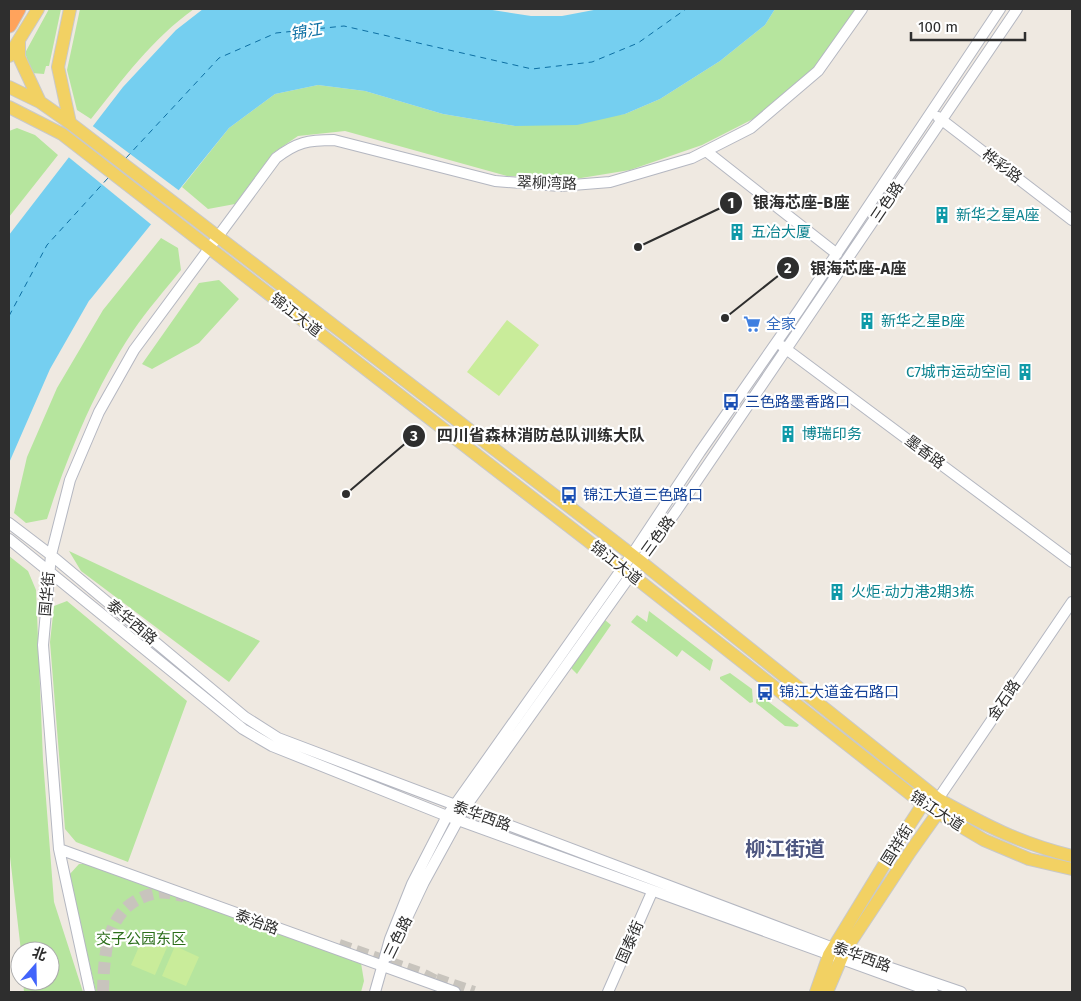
<svg xmlns="http://www.w3.org/2000/svg" width="1081" height="1001" font-family="'Fira Sans','Noto Sans SC',sans-serif">
<style>
.green{fill:#b6e59e}
.pitch{fill:#c9ec9a}
.water{fill:#75cff0}
.pier{fill:#efe9e1}
.lines{fill:none;stroke-linecap:round;stroke-linejoin:round}
.ferry{stroke:#0d6fa3;stroke-width:1;stroke-dasharray:6 5;stroke-linecap:butt}
.major-tunnel{stroke:#c8c4bd;stroke-width:12;stroke-dasharray:12 6;stroke-linecap:butt}
.minor-casing{stroke:#b4b7c1;stroke-width:12}
.major-casing{stroke:#c9c9c9;stroke-width:14}
.highway-casing{stroke:#c9c9c9;stroke-width:17}
.minor{stroke:#fff;stroke-width:10}
.major{stroke:#f2d163;stroke-width:12}
.highway{stroke:#ffa35c;stroke-width:15}
.labels{text-anchor:middle;stroke-width:4.5;stroke-linejoin:round;paint-order:stroke}
.street-label{font-size:15px;fill:#2e2e2e;stroke:#fff}
.culture-label{font-size:15px;fill:#0d838f;stroke:#fff;text-anchor:start}
.shop-label{font-size:15px;fill:#366cbe;stroke:#fff;text-anchor:start}
.transit-label{font-size:15px;fill:#164399;stroke:#fff;text-anchor:start}
.park-label{font-size:15px;fill:#2c6e1b;stroke:#fff}
.water-label{font-size:16px;font-style:italic;fill:#0d6fa3;stroke:#fff}
.district-label{font-size:20px;font-weight:bold;fill:#4d5680;stroke:#fff}
.leader{fill:none;stroke:#2e2e2e;stroke-width:2}
.callout-dot{fill:#2e2e2e;stroke:#fff;stroke-width:2}
.mark-label{font-size:15px;text-anchor:middle;font-weight:bold;fill:#fff}
.callout-label{font-size:16px;text-anchor:middle;font-weight:bold;fill:#2e2e2e;stroke:#fff;stroke-width:4.5;stroke-linejoin:round;paint-order:stroke}
</style>
<rect width="100%" height="100%" fill="#efe9e1"/>
<path class="green" d="M49,9H61L49,66H46L44,74L32,73L25,53Z
M80,9H194C152,39 123,79 91,119L77,110L67,70Z
M775,9H856L819,65L753,119L702,145L630,170L575,179L507,176L345,131L298,136L273,153L235,204L208,209L182,187L229,128L275,94L318,85L365,91L443,114L515,126L625,114L660,99L720,61L765,25Z
M17,128L35,135L58,155L9,217V131Z
M161,238L178,248L181,270C165,290 147,310 133,331C95,388 68,454 47,519L26,523L14,513L27,457L57,388L103,310Z
M219,280L239,299L199,343L152,369L142,364L199,283Z
M69,551L260,641L229,682L81,571Z
M9,556L28,571L36,590L43,760L54,902L83,992H24L23,981H50V951H21L9,848Z
M67,601L187,701L128,862L76,842L65,829L50,642L54,606Z
M649,611L713,660L710,671L682,650L677,657L631,622L637,615L647,622Z
M605,620L611,625L577,674L571,668Z
M730,673L752,689L753,702L750,703L720,679V677Z
M757,693L799,725L797,727L785,726L756,703Z
M79,864H87L361,963L364,981L361,992H96L69,875Z"/>
<path class="pitch" d="M507,320L539,345L499,396L467,372Z
M144,935L168,945L155,975L131,965Z
M175,946L199,957L186,986L162,976Z"/>
<path class="water" d="M203,9H486L531,16H562L599,9H775L765,25L720,61L660,99L625,114L577,125L515,126L443,114L365,91L318,85L275,94L229,128L89,301L90,299L50,369L9,463V235L123,87L176,30Z"/>
<path class="pier" d="M90,124L181,192L153,226L66,155Z"/>
<g class="lines">
<path class="ferry" d="M126,158L219,58L276,33L344,26L532,69L592,62L638,43L686,9
M9,316L47,245L108,178"/>
<path class="major-tunnel" d="M339,945L420,973L444,985
M436,979L474,992
M103,992C104,951 107,902 157,893C165,891 176,895 184,896"/>
<g class="minor-casing">
<path id="minor" d="M938,117L1072,220
M706,151L837,254
M782,346L1072,562
M9,523L51,555L245,717L278,738L844,952L961,992
M9,539L243,729L272,746L447,816L933,992
M938,799L1072,602
M59,849L455,992
M389,956L424,882L464,809L677,510L1017,9
M90,992L59,849L43,645L51,555L70,480L99,412L134,350L276,158C297,142 308,140 334,140L495,181L560,186L610,182L692,158L751,128L818,71L862,9
M375,992L390,939L412,884L447,816L631,556L700,452L799,310L1000,9
M608,992L652,892"/>
</g>
<g class="major-casing">
<path id="major" d="M70,9L58,67L70,123
M19,41V57L40,102
M9,56L38,9
M9,87L40,102L70,123L640,561L938,799C985,825 1019,843 1072,856
M9,107L62,134L623,568L923,804L984,840L1029,859L1072,869
M816,992L829,955L895,847L923,804L938,799L937,814L910,852L844,952L827,992"/>
</g>
<g class="highway-casing">
<path id="highway" d="M9,25L18,9"/>
</g>
<use href="#minor" class="minor"/>
<use href="#major" class="major"/>
<use href="#highway" class="highway"/>
</g>
<defs>
<g id="building-bare" transform="scale(1.35)"><path d="M-4-6H4V6H1V3H-1V6H-4ZM-2.5-4.3h1.7v1.8h-1.7ZM.8-4.3h1.7v1.8H.8ZM-2.5-1h1.7V.8h-1.7ZM.8-1h1.7V.8H.8Z" fill="#0f9aa8" stroke="#fff" stroke-width="2.5" paint-order="stroke"/></g>
<g id="supermarket-bare" transform="scale(1.35)"><path d="M-6-5.5h2.5l.6 2H6L4.5 2H-2.5L-4.4-4H-6ZM-1.5 3.2a1.3 1.3 0 1 0 .1 0ZM3 3.2a1.3 1.3 0 1 0 .1 0Z" fill="#3f7fe0" stroke="#fff" stroke-width="2.5" paint-order="stroke"/></g>
<g id="bus-bare" transform="scale(1.35)"><path d="M-5-6H5V4H4V6H2V4H-2V6H-4V4H-5ZM-3.5-4V0h7V-4ZM-3.5 1.2v1.5H-2V1.2ZM2 1.2v1.5H3.5V1.2Z" fill="#1a4fb4" stroke="#fff" stroke-width="2.5" paint-order="stroke"/></g>
</defs>
<g fill-rule="evenodd">
<use href="#building-bare" x="942" y="215"/>
<use href="#building-bare" x="737" y="232"/>
<use href="#building-bare" x="867" y="321"/>
<use href="#supermarket-bare" x="752" y="324"/>
<use href="#building-bare" x="1025" y="372"/>
<use href="#bus-bare" x="731" y="402"/>
<use href="#building-bare" x="788" y="434"/>
<use href="#bus-bare" x="569" y="495"/>
<use href="#building-bare" x="837" y="592"/>
<use href="#bus-bare" x="765" y="692"/>
</g>
<g class="labels">
<g class="street-label">
<text transform="translate(1002 166) rotate(37)" y="5">桦彩路</text>
<text transform="translate(547 183) rotate(2)" y="5">翠柳湾路</text>
<text transform="translate(887 202) rotate(-56)" y="5">三色路</text>
<text transform="translate(296 315) rotate(38)" y="5">锦江大道</text>
<text transform="translate(925 452) rotate(37)" y="5">墨香路</text>
<text transform="translate(658 536) rotate(-54)" y="5">三色路</text>
<text transform="translate(616 563) rotate(38)" y="5">锦江大道</text>
<text transform="translate(47 594) rotate(-85)" y="5">国华街</text>
<text transform="translate(132 622) rotate(40)" y="5">泰华西路</text>
<text transform="translate(1004 700) rotate(-56)" y="5">金石路</text>
<text transform="translate(937 811) rotate(33)" y="5">锦江大道</text>
<text transform="translate(482 816) rotate(20)" y="5">泰华西路</text>
<text transform="translate(897 845) rotate(-58)" y="5">国祥街</text>
<text transform="translate(257 922) rotate(20)" y="5">泰治路</text>
<text transform="translate(398 937) rotate(-64)" y="5">三色路</text>
<text transform="translate(630 942) rotate(-66)" y="5">国泰街</text>
<text transform="translate(862 957) rotate(20)" y="5">泰华西路</text>
</g>
<g class="culture-label">
<text x="956" y="220">新华之星A座</text>
<text x="751" y="237">五冶大厦</text>
<text x="881" y="326">新华之星B座</text>
<text x="1011" y="377" text-anchor="end">C7城市运动空间</text>
<text x="802" y="439">博瑞印务</text>
<text x="851" y="597">火炬·动力港2期3栋</text>
</g>
<g class="shop-label">
<text x="766" y="329">全家</text>
</g>
<g class="transit-label">
<text x="745" y="407">三色路墨香路口</text>
<text x="583" y="500">锦江大道三色路口</text>
<text x="779" y="697">锦江大道金石路口</text>
</g>
<g class="park-label">
<text x="141" y="944">交子公园东区</text>
</g>
<g class="water-label">
<text transform="translate(306 31) rotate(-10)" y="6">锦江</text>
</g>
<g class="district-label">
<text x="785" y="856">柳江街道</text>
</g>
</g>
<path class="leader" d="M638 247L731 203M725 318L788 268M346 494L414 436"/>
<g class="callout-dot">
<circle cx="638" cy="247" r="5"/>
<circle cx="725" cy="318" r="5"/>
<circle cx="346" cy="494" r="5"/>
<circle cx="731" cy="203" r="12"/>
<circle cx="788" cy="268" r="12"/>
<circle cx="414" cy="436" r="12"/>
</g>
<g class="mark-label">
<text x="731" y="208">1</text>
<text x="788" y="273">2</text>
<text x="414" y="441">3</text>
</g>
<g class="callout-label">
<text x="801" y="208">银海芯座-B座</text>
<text x="858" y="274">银海芯座-A座</text>
<text x="541" y="441">四川省森林消防总队训练大队</text>
</g>
<rect width="1081" height="1001" fill="none" stroke="#2e2e2e" stroke-width="20"/>
<g transform="translate(35 966) rotate(20)"><circle r="24" fill="#ffffff" stroke="#ababab"/>
<path d="M0-4L9 19L0 12L-9 19Z" fill="#4264fb"/>
<text y="-8" font-size="14" font-weight="bold" text-anchor="middle" fill="#2e2e2e">北</text>
</g>
<path d="M911 32v8h114v-8" fill="none" stroke="#2e2e2e" stroke-width="2.5"/>
<text x="918" y="32" font-size="15" fill="#2e2e2e" stroke="#ffffff" stroke-width="4" paint-order="stroke">100 m</text>
</svg>
